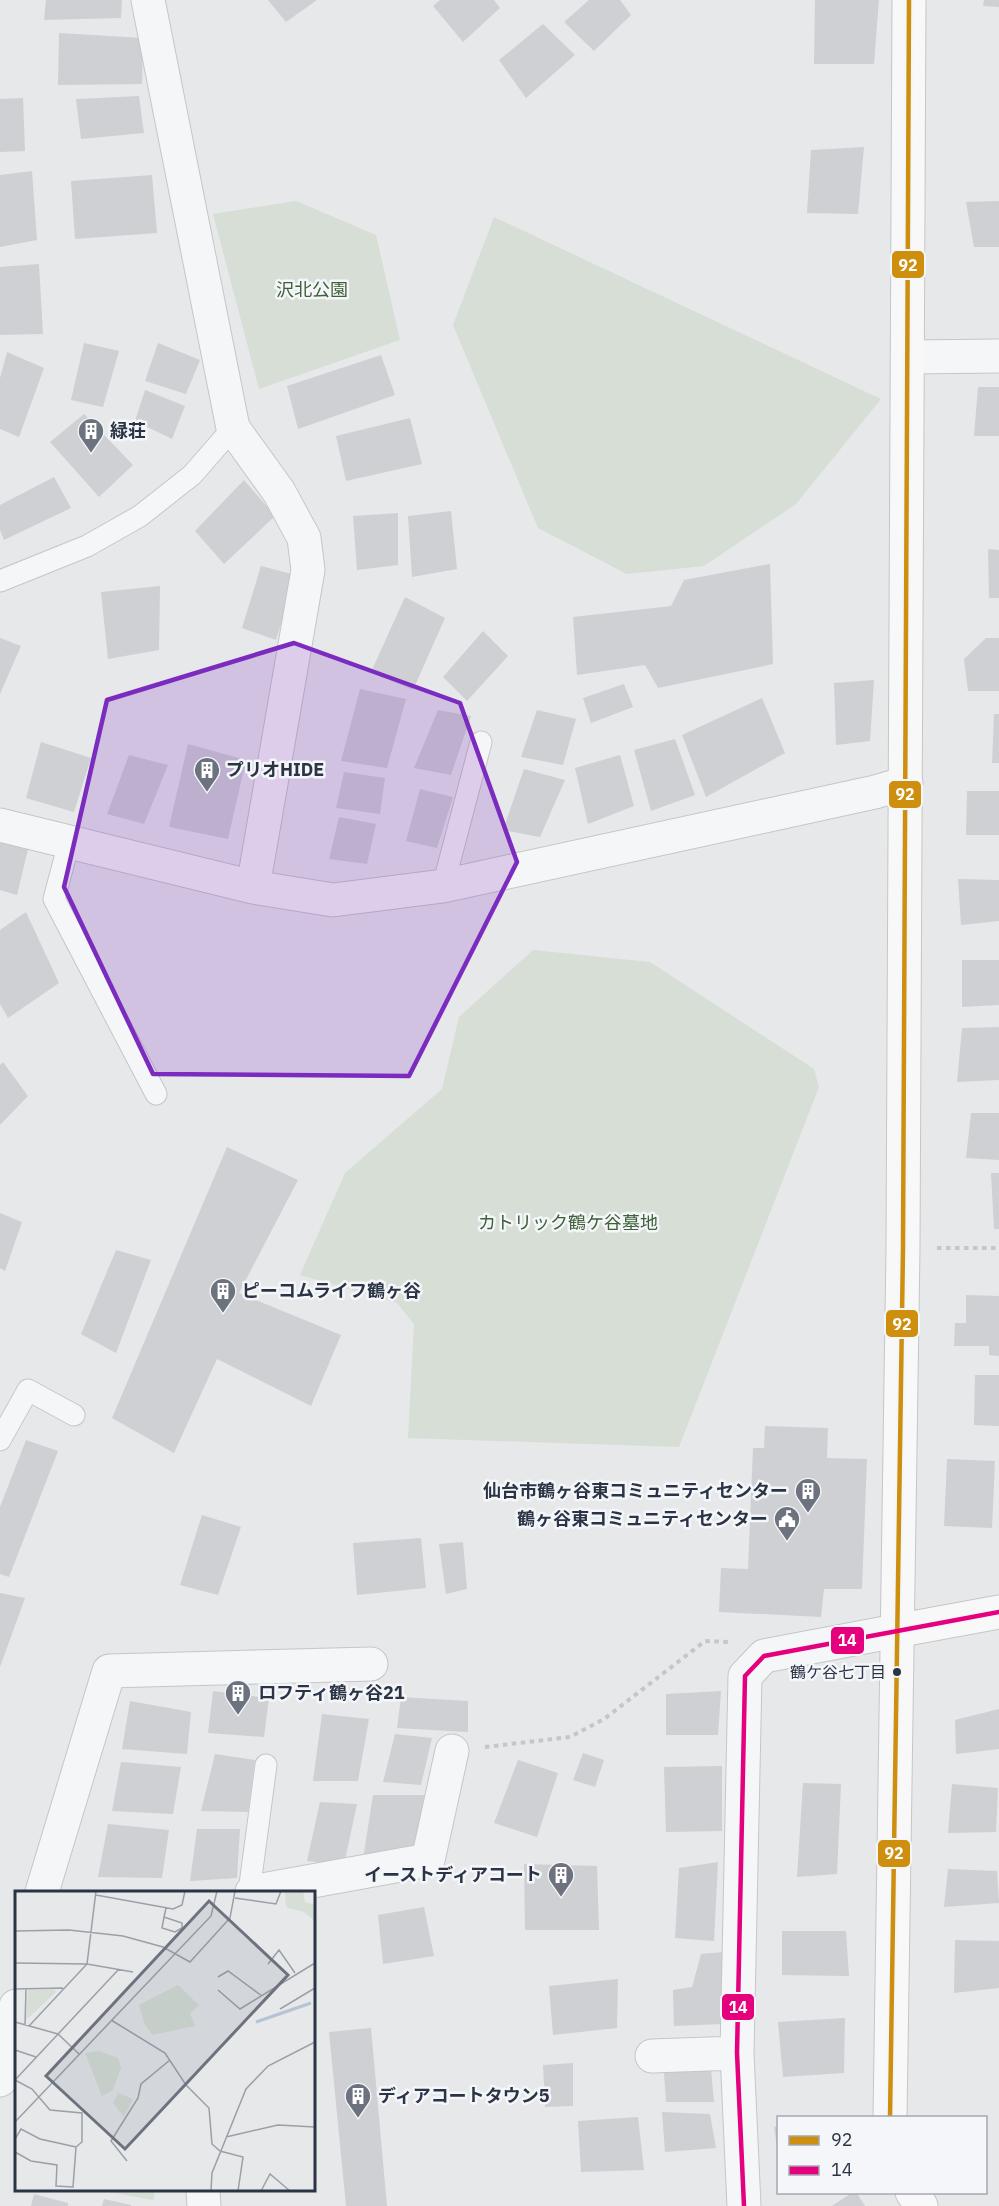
<svg xmlns="http://www.w3.org/2000/svg" width="999" height="2206" font-family="'IBM Plex Sans','Noto Sans JP',sans-serif">
<style>
.green{fill:#d6ded6}
.building{fill:#ced0d3}
.lines{fill:none;stroke-linecap:round;stroke-linejoin:round}
.lane-casing{stroke:#c4c6c8;stroke-width:23}
.street-casing{stroke:#c4c6c8;stroke-width:35}
.secondary-casing{stroke:#c4c6c8;stroke-width:35}
.path{stroke:#c5c6ca;stroke-width:4;stroke-dasharray:4.5 4.5;stroke-linecap:butt}
.lane{stroke:#f5f6f7;stroke-width:21}
.street{stroke:#f5f6f7;stroke-width:33}
.secondary{stroke:#f8f8f8;stroke-width:33}
.bus-1-casing{stroke:#f4f6f9;stroke-width:9}
.bus-2-casing{stroke:#f4f6f9;stroke-width:9}
.bus-1{stroke:#ce8f0e;stroke-width:4.5}
.bus-2{stroke:#e5007d;stroke-width:4.5}
.marked{fill:#7b2cbf;fill-opacity:0.2;stroke:#7b2cbf;stroke-width:4.5;stroke-linejoin:round}
.bus-dot{fill:#2b3445;stroke:#f4f6f9;stroke-width:2}
.labels{text-anchor:middle;stroke-width:5;stroke-linejoin:round;paint-order:stroke}
.bus-label{font-size:16px;fill:#2b3445;stroke:#f4f6f9;text-anchor:end}
.park-label{font-size:18px;fill:#3f6138;stroke:#f4f6f9}
.poi-label{font-size:18px;font-weight:bold;fill:#2b3445;stroke:#f4f6f9;text-anchor:start}
.inset-river{fill:none;stroke:#b4c4d5;stroke-width:3}
.inset-road{fill:none;stroke:#9ba0a8;stroke-width:1.5}
.view{fill:#6c737f;fill-opacity:0.15;stroke:#6c737f;stroke-width:3}
.inset-edge{fill:none;stroke:#2b3445;stroke-width:3}
.line-badge{stroke:#f4f6f9;stroke-width:2}
.badge-label{font-size:16px;text-anchor:middle;font-weight:bold;fill:#fff}
</style>
<rect width="100%" height="100%" fill="#e6e8ea"/>
<path class="green" d="M296,201L376,235L400,340L259,389L213,214Z
M494,217L881,399L796,504L704,566L627,574L538,528L453,325Z
M533,950L650,962L814,1069L819,1087L679,1447L408,1438L414,1324L397,1303L300,1275L345,1173L442,1089L459,1017Z
M99,2190H155L153,2200Z"/>
<path class="building" d="M46,0H122L121,18L44,20Z
M268,0H317L286,22Z
M440,0H494L500,8L463,42L433,6Z
M589,0H620L631,15L594,51L564,22Z
M815,0H879L874,64H814Z
M984,0H999V7L983,6Z
M543,24L575,55L526,98L499,60Z
M59,33L143,38L142,84L58,85Z
M139,96L144,133L81,139L76,99Z
M23,98L25,151L0,152V99Z
M864,147L858,214L807,213L811,150Z
M32,171L37,240L0,247V175Z
M152,175L157,233L75,239L71,181Z
M999,201V247H974L966,202Z
M39,264L43,334L0,335V267Z
M84,343L119,351L103,407L71,400Z
M158,343L200,360L186,394L145,381Z
M7,352L44,368L19,437L0,429V378Z
M381,355L395,395L298,429L287,386Z
M978,387H999V436H974Z
M145,390L185,406L172,439L135,421Z
M84,414L133,465L99,497L50,442Z
M410,418L422,464L346,481L336,436Z
M54,477L71,508L4,540L0,530V505Z
M244,480L275,516L224,564L195,531Z
M451,511L457,569L412,577L408,516Z
M398,513V565L357,570L353,516Z
M988,549L999,550V598H989Z
M770,564L773,664L658,688L645,665L577,675L573,617L671,606L684,580Z
M261,566L296,575L276,640L242,628Z
M160,586L159,650L108,659L101,592Z
M405,597L445,618L413,690L371,672Z
M483,631L508,656L467,701L443,677Z
M0,638L21,646L0,694Z
M986,638H999V691H968L964,659Z
M874,680L870,741L836,745L834,683Z
M624,684L633,707L591,723L583,698Z
M360,689L406,699L387,768L341,761Z
M762,698L785,753L706,797L682,735Z
M438,710L471,716L451,775L414,768Z
M537,710L576,719L563,765L521,757Z
M994,714H999V763H992Z
M675,739L695,795L651,811L634,750Z
M41,742L91,758L74,812L26,798Z
M188,744L246,760L228,839L169,827Z
M129,755L168,765L144,824L107,814Z
M620,755L634,806L588,824L575,768Z
M524,769L565,780L540,837L503,830Z
M344,772L385,778L380,814L336,808Z
M420,789L453,797L437,848L406,841Z
M967,791H999V835H966Z
M339,817L376,824L367,864L329,859Z
M0,839L29,845L17,895L0,890Z
M958,879L999,880V921L961,925Z
M26,912L59,983L8,1018L0,1004V930Z
M962,960H999V1005L962,1007Z
M999,1027V1080L957,1082L962,1028Z
M3,1062L28,1096L0,1125V1065Z
M971,1113H999V1160L966,1158Z
M227,1147L298,1180L239,1293L341,1335L311,1406L217,1359L174,1453L112,1418Z
M991,1173H999V1229H994Z
M0,1213L22,1222L5,1271L0,1268Z
M116,1250L151,1260L116,1353L81,1334Z
M966,1295L999,1296V1356L989,1355V1346H954L955,1323H966Z
M975,1375H999V1426L974,1425Z
M765,1426L828,1428L827,1458L867,1459L862,1589H824L821,1617L719,1612L721,1568L748,1569L753,1448H764Z
M26,1440L58,1451L9,1577L0,1574V1507Z
M947,1459L995,1461L992,1528L944,1526Z
M202,1515L241,1527L218,1595L180,1585Z
M421,1538L426,1588L357,1595L353,1543Z
M463,1542L467,1589L446,1594L439,1544Z
M0,1593L25,1598L0,1667Z
M213,1691L269,1698L264,1737L208,1733Z
M721,1691L718,1735H666V1694Z
M401,1697L468,1701V1732L397,1728Z
M130,1701L191,1712L187,1754L122,1749Z
M999,1709V1749L956,1754L955,1720Z
M322,1714L369,1719L358,1781H313Z
M395,1734L432,1738L421,1785L383,1782Z
M583,1753L604,1760L595,1787L573,1780Z
M215,1754L255,1760L248,1812L201,1811Z
M518,1760L558,1773L537,1837L494,1823Z
M121,1762L181,1767L173,1814L112,1811Z
M722,1766V1831L666,1832L664,1767Z
M803,1783L841,1784L837,1874L797,1877Z
M952,1784L998,1788L996,1832L948,1833Z
M373,1795H425L414,1853L363,1859Z
M320,1802L357,1804L344,1865L307,1861Z
M108,1824L169,1830L162,1878L98,1877Z
M197,1829H240L237,1878L190,1881Z
M718,1862L714,1941L675,1938L679,1868Z
M524,1864L597,1866L599,1930H525Z
M948,1869L997,1871L999,1903L944,1907Z
M424,1907L434,1956L383,1964L378,1915Z
M782,1931H846L849,1976L782,1975Z
M955,1940L999,1941V1988L954,1993Z
M724,1952L723,2024L674,2026L673,1990L692,1987L701,1954Z
M618,1979L617,2028L553,2035L549,1986Z
M845,2018L844,2073L783,2077L778,2022Z
M371,2028L387,2206H346L329,2032Z
M573,2063V2106L545,2107L543,2065Z
M711,2069L714,2102H666L664,2073Z
M662,2112L710,2114L716,2148L665,2152Z
M638,2117L644,2170L581,2172L578,2121Z
M778,2126V2148H777L774,2127Z
M853,2192H856L865,2206H832Z
M34,2194L68,2203V2206H31Z
M104,2199L131,2205V2206H102Z"/>
<g class="lines">
<g class="lane-casing">
<path id="lane" d="M0,581L87,546L140,516L192,475L233,428
M69,843L54,899L156,1094
M443,886L481,742
M0,1440L28,1390L74,1415
M249,1892L266,1765"/>
</g>
<g class="street-casing">
<path id="street" d="M148,0L233,428L279,492L304,538L308,570L253,887
M908,357L999,356
M0,825L253,887L333,900L443,886L875,792L906,783
M42,1892L109,1671L371,1664
M252,1892L428,1860L452,1751
M652,2056L737,2053
M0,2080L16,2006
M203,2190L204,2206
M744,2206L737,2053L745,1676L764,1656L896,1631"/>
</g>
<g class="secondary-casing">
<path id="secondary" d="M896,1631L999,1612
M890,2118L903,1248L909,0
M912,2192L921,2206"/>
</g>
<path class="path" d="M937,1248H999
M485,1747L570,1737L604,1719L705,1641L728,1642"/>
<use href="#lane" class="lane"/>
<use href="#street" class="street"/>
<use href="#secondary" class="secondary"/>
<g class="bus-1-casing">
<path id="bus-1" d="M890,2118L903,1248L909,0"/>
</g>
<g class="bus-2-casing">
<path id="bus-2" d="M744,2206L737,2053L745,1676L764,1656L999,1612"/>
</g>
<use href="#bus-1" class="bus-1"/>
<use href="#bus-2" class="bus-2"/>
</g>
<path class="marked" d="M294,643L460,703L517,862L409,1076L153,1074L64,887L107,700Z"/>
<defs>
<g id="building-pin" transform="scale(1.35)"><path d="M0 17L-7.5 6A9.5 9.5 0 1 1 7.5 6Z" fill="#6c737f" stroke="#f4f6f9"/><path d="M-4-6H4V6H1V3H-1V6H-4ZM-2.5-4.3h1.7v1.8h-1.7ZM.8-4.3h1.7v1.8H.8ZM-2.5-1h1.7V.8h-1.7ZM.8-1h1.7V.8H.8Z" fill="#fff"/></g>
<g id="civic-pin" transform="scale(1.35)"><path d="M0 17L-7.5 6A9.5 9.5 0 1 1 7.5 6Z" fill="#6c737f" stroke="#f4f6f9"/><path d="M-.6-6.5H3V-4.5H.6V-3L4-1V1h2V6H-6V1h2V-1L-.6-3ZM-1.2 2.5V6h2.4V2.5Z" fill="#fff"/></g>
</defs>
<g fill-rule="evenodd">
<use href="#building-pin" x="91" y="431"/>
<use href="#building-pin" x="207" y="770"/>
<use href="#building-pin" x="223" y="1291"/>
<use href="#building-pin" x="808" y="1491"/>
<use href="#civic-pin" x="787" y="1519"/>
<use href="#building-pin" x="238" y="1693"/>
<use href="#building-pin" x="561" y="1875"/>
<use href="#building-pin" x="358" y="2096"/>
</g>
<circle class="bus-dot" cx="897" cy="1672" r="5"/>
<g class="labels">
<g class="bus-label">
<text x="886" y="1678">鶴ケ谷七丁目</text>
</g>
<g class="park-label">
<text x="312" y="296">沢北公園</text>
<text x="568" y="1229">カトリック鶴ケ谷墓地</text>
</g>
<g class="poi-label">
<text x="110" y="437">緑荘</text>
<text x="226" y="776">プリオHIDE</text>
<text x="242" y="1297">ピーコムライフ鶴ヶ谷</text>
<text x="788" y="1497" text-anchor="end">仙台市鶴ヶ谷東コミュニティセンター</text>
<text x="768" y="1525" text-anchor="end">鶴ヶ谷東コミュニティセンター</text>
<text x="258" y="1699">ロフティ鶴ヶ谷21</text>
<text x="542" y="1881" text-anchor="end">イーストディアコート</text>
<text x="378" y="2102">ディアコートタウン5</text>
</g>
</g>
<g transform="translate(15 1891)">
<rect width="300" height="300" fill="#e6e8ea"/>
<path d="M270,0H288L290,11L300,14V30L289,21L271,16ZM163,94L184,114L175,123L180,135L138,144L130,134L124,114ZM39,98L41,101L11,129L13,99ZM84,160L103,167L106,177L98,199L87,205L70,162ZM103,202L118,208L109,226L98,212Z" fill="#d6ded6"/>
<path class="inset-river" d="M241,131L296,112"/>
<path class="inset-road" d="M81,4L158,18L167,14L170,0M220,7L261,13L266,0M149,26L167,32V37L160,41L147,37L149,26L151,17M0,40L54,39L108,45L148,56L175,71L215,27L220,0M0,72L72,73L118,81M253,73L264,59L280,82M203,86L213,80L247,105M0,98L48,97M203,99L225,118L300,72M265,118L300,97M96,129L150,162L171,194L194,217L197,253L205,260L228,266L223,300M0,131L43,143L64,163M10,134L11,98M14,135L72,73L81,0M0,159L21,166M0,189L104,78M0,189L17,198L35,219L67,222V251L61,256M0,231L196,25L202,0M211,246L263,234L300,236M0,248L6,238L25,248L61,256M0,261L16,270L42,274L41,295L58,296L61,256M112,270L96,250L123,207L126,193L155,169M196,300L197,282L231,198L253,175L300,151M246,300L255,283L275,300"/>
<path class="view" d="M194,10L273,84L110,258L31,185Z"/>
<rect width="300" height="300" class="inset-edge"/>
</g>
<g class="line-badge">
<rect x="891" y="250" width="34" height="29" rx="6" fill="#ce8f0e"/>
<rect x="888" y="780" width="34" height="29" rx="6" fill="#ce8f0e"/>
<rect x="885" y="1309" width="34" height="29" rx="6" fill="#ce8f0e"/>
<rect x="830" y="1626" width="35" height="29" rx="6" fill="#e5007d"/>
<rect x="877" y="1839" width="34" height="29" rx="6" fill="#ce8f0e"/>
<rect x="721" y="1993" width="34" height="28" rx="6" fill="#e5007d"/>
</g>
<g class="badge-label">
<text x="908" y="271">92</text>
<text x="905" y="800">92</text>
<text x="902" y="1330">92</text>
<text x="847" y="1646">14</text>
<text x="894" y="1859">92</text>
<text x="738" y="2013">14</text>
</g>
<rect x="777" y="2116" width="210" height="78" fill="#f4f6f9" stroke="#a4a8b1" stroke-width="1.5"/>
<rect x="789" y="2136" width="30" height="9" fill="#ce8f0e" stroke="#a4a8b1" stroke-width="1.5"/>
<text x="831" y="2146" font-size="18" fill="#2b3445">92</text>
<rect x="789" y="2166" width="30" height="9" fill="#e5007d" stroke="#a4a8b1" stroke-width="1.5"/>
<text x="831" y="2176" font-size="18" fill="#2b3445">14</text>
</svg>
